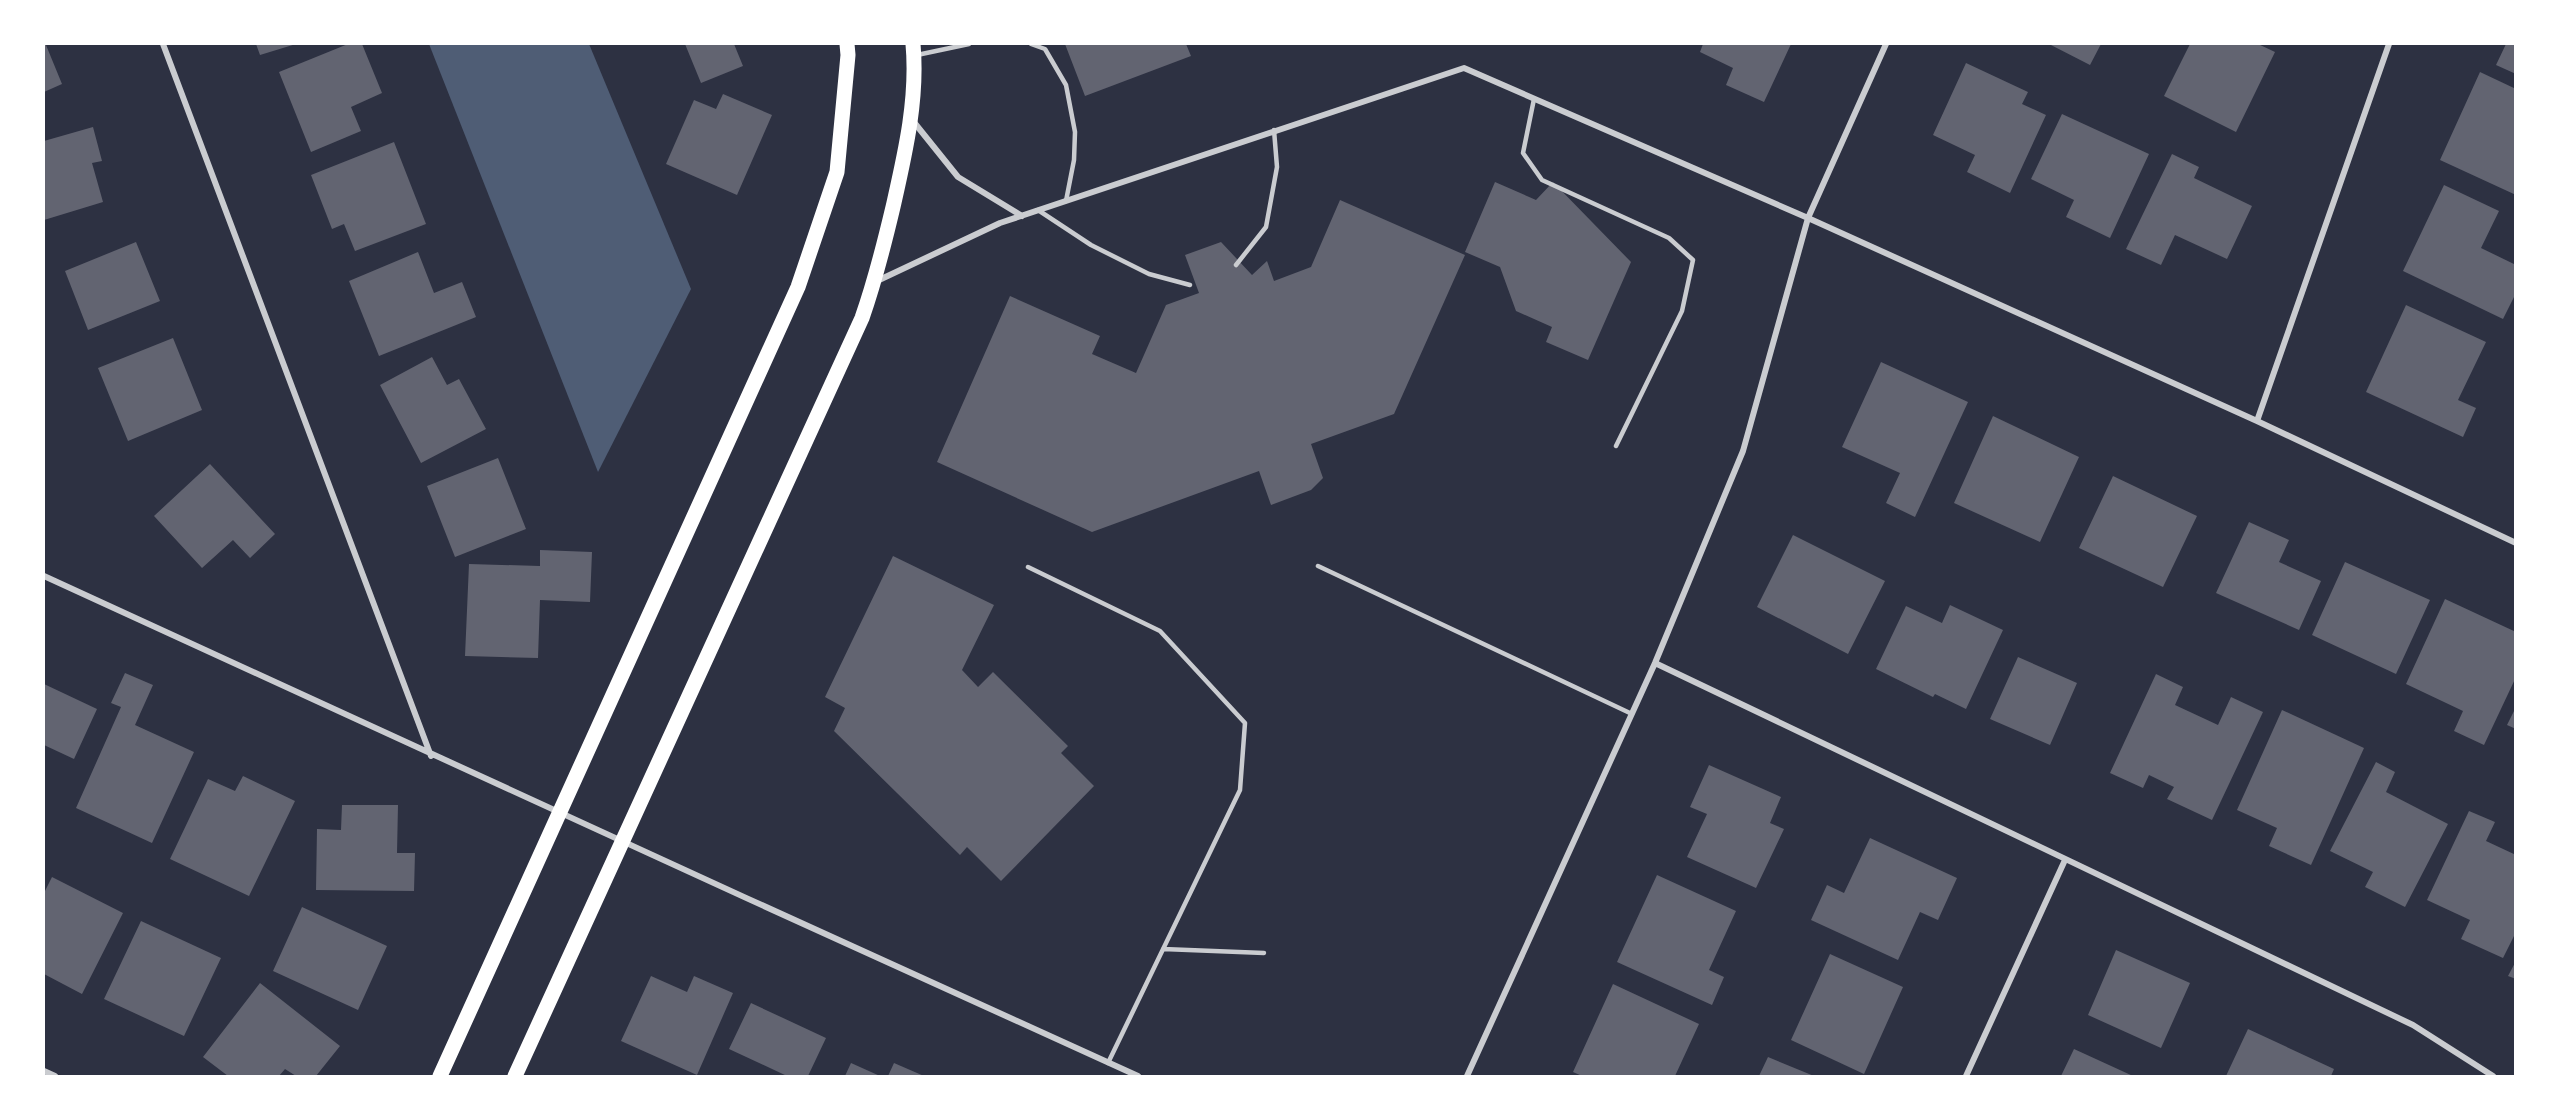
<svg xmlns="http://www.w3.org/2000/svg" width="2559" height="1120" font-family="Ubuntu,sans-serif">
<style>
.water{fill:#4f5d75}
.building{fill:#626471}
.lines{fill:none;stroke-linecap:round;stroke-linejoin:round}
.service{stroke:#caccd0;stroke-width:4.5}
.minor{stroke:#caccd0;stroke-width:6}
.primary{stroke:#fff;stroke-width:15}
</style>
<rect width="100%" height="100%" fill="#2d3142"/>
<path class="water" d="M429,44H589L691,289L598,472Z"/>
<path class="building" d="M44,44H51L46,45L62,84L44,92Z
M256,44H296L260,55Z
M348,44H362L382,93L351,107L361,131L311,152L279,72Z
M685,44H734L743,66L701,83Z
M1065,44H1186L1191,56L1085,96Z
M1703,44H1791L1764,102L1726,85L1733,68L1700,52Z
M2049,44H2101L2090,65Z
M2190,44H2258L2275,52L2236,132L2164,96Z
M2506,44H2516V74L2496,65Z
M1966,63L2028,92L2022,104L2046,115L2010,193L1967,172L1975,155L1933,135Z
M2480,72L2516,89V195L2440,160Z
M723,94L772,115L737,195L666,164L694,100L716,109Z
M2062,114L2149,154L2110,238L2066,217L2074,200L2031,179Z
M93,127L102,161L92,163L103,202L44,220V141Z
M394,142L426,224L355,251L344,224L332,229L311,175Z
M2172,154L2199,167L2194,178L2252,206L2227,259L2175,235L2161,265L2126,249Z
M1495,182L1536,200L1553,182L1631,262L1588,360L1546,342L1552,327L1516,311L1500,267L1465,252Z
M2444,185L2499,211L2481,248L2516,265V293L2503,319L2403,271Z
M1340,200L1465,255L1394,414L1311,444L1323,478L1311,490L1271,505L1259,471L1092,532L937,462L1010,296L1100,336L1092,354L1136,373L1166,305L1199,293L1185,255L1221,242L1252,275L1267,261L1274,281L1311,267Z
M136,242L160,301L88,330L65,271Z
M418,252L434,293L462,282L476,317L379,356L349,281Z
M2406,305L2486,342L2458,400L2476,408L2463,437L2366,392Z
M173,338L202,410L128,441L98,368Z
M432,357L447,385L459,379L486,429L421,463L380,385Z
M1881,362L1968,402L1915,517L1886,503L1900,473L1842,447Z
M1993,416L2079,457L2040,542L1954,503Z
M498,458L526,529L455,557L427,486Z
M210,464L275,534L250,558L233,540L202,568L154,516Z
M2113,476L2197,516L2163,587L2079,548Z
M2249,522L2289,540L2279,562L2321,581L2299,630L2216,593Z
M1793,535L1885,581L1848,654L1757,607Z
M540,550L592,552L590,602L540,600L538,658L465,656L469,564L540,566Z
M893,556L994,605L962,670L978,687L993,672L1068,746L1061,753L1094,786L1001,881L967,847L960,855L834,731L845,708L825,697Z
M2345,562L2430,600L2396,674L2312,635Z
M2445,599L2516,632V677L2484,745L2454,731L2463,711L2406,684Z
M1950,605L2003,630L1966,709L1935,694L1933,697L1876,669L1906,606L1942,623Z
M2018,657L2077,683L2050,745L1990,719Z
M125,673L153,685L135,725L194,752L152,843L76,808L121,707L111,703Z
M2156,674L2183,687L2175,705L2218,725L2231,697L2263,712L2212,820L2167,799L2174,787L2149,775L2143,788L2110,773Z
M44,684L97,709L74,759L44,745Z
M2516,707V729L2507,725Z
M2282,710L2364,748L2311,865L2269,846L2277,828L2237,810Z
M2376,762L2395,772L2386,792L2448,824L2405,907L2365,887L2373,872L2330,851Z
M1709,765L1781,797L1770,823L1784,829L1756,888L1687,857L1707,814L1690,807Z
M243,776L295,801L249,896L170,859L208,779L235,791Z
M342,805H398L397,853H415L414,891L316,890L317,829L341,830Z
M2469,811L2495,822L2486,841L2516,855L2514,868L2516,869V932L2503,958L2461,939L2470,920L2427,900Z
M1870,838L1957,878L1938,920L1920,912L1898,960L1811,920L1827,885L1844,893Z
M1657,875L1736,911L1709,970L1724,977L1712,1005L1617,962Z
M52,877L123,913L82,994L44,974V893Z
M302,907L387,946L358,1010L273,971Z
M141,921L221,958L184,1036L104,999Z
M2116,950L2190,983L2161,1048L2088,1015Z
M1830,954L1903,987L1864,1074L1791,1040Z
M2516,961V979L2508,976Z
M651,976L687,992L694,976L733,993L697,1075L621,1041Z
M260,983L340,1046L316,1076H296L285,1069L279,1076H228L203,1057Z
M1613,984L1699,1024L1675,1076H1582L1573,1072Z
M751,1003L826,1038L808,1076H787L729,1049Z
M2248,1029L2334,1069L2331,1076H2226Z
M2074,1049L2133,1076H2061Z
M1768,1057L1814,1076H1759Z
M851,1063L880,1076H845Z
M894,1063L924,1076H888Z"/>
<g class="lines">
<path class="service" d="M1031,44L1045,49L1066,85L1075,132L1074,160L1066,201
M917,55L969,44
M1534,99L1523,153L1542,180L1669,238L1693,260L1682,311L1616,446
M1038,210L1091,245L1149,274L1190,285
M1236,265L1266,227L1277,167L1274,130
M1318,566L1632,714
M1028,567L1160,631L1245,723L1240,790L1108,1063
M1163,949L1264,953"/>
<path class="minor" d="M163,44L431,756
M913,121L958,177L1022,216
M877,281L1000,223L1464,68L1808,218L2257,421L2516,543
M2257,421L2389,44
M44,576C408,745 773,910 1138,1076
M1655,663L2413,1025L2493,1076
M44,1071L55,1076
M1467,1076L1655,663L1743,451L1808,218L1886,44
M1966,1076L2065,860"/>
<path class="primary" d="M440,1076L798,287L837,172L848,55L847,44
M515,1076L862,318C875,281 884,245 893,207C905,154 918,99 913,44"/>
</g>
<rect width="2559" height="1120" fill="none" stroke="#ffffff" stroke-width="90"/>
</svg>
